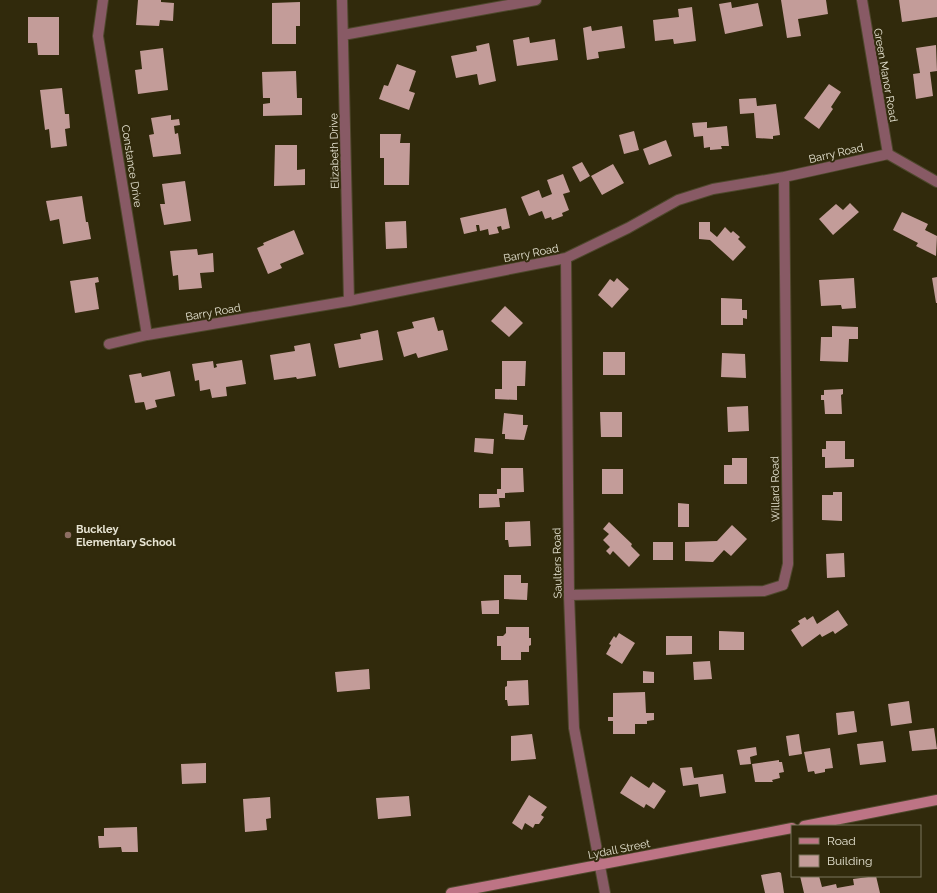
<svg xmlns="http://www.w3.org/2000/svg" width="937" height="893" font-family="Raleway,sans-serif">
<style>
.building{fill:#c39c99}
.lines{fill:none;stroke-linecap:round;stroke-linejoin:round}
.street-casing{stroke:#4e482c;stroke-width:12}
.secondary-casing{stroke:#4e482c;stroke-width:12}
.street{stroke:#885a65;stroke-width:10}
.secondary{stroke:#bd7485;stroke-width:10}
.education-dot{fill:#8d6e63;stroke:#312a0c;stroke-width:1.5}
.labels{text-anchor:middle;stroke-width:4;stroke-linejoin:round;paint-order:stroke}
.street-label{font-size:11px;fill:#e7e4d3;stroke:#312a0c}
.poi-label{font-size:11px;font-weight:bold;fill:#e7e4d3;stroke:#312a0c;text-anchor:start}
</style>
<rect width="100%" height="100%" fill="#312a0c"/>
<path class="building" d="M138,0H161V2L174,3L173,21L160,20L159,26L136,25Z
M781,0H826L828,14L798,19L801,36L787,38Z
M899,0H937V17L902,22Z
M300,2V26H296V44H272V3Z
M731,2L732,8L758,3L763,26L725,34L719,4Z
M692,7L696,41L674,44L673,39L655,41L653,20L679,17L678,9Z
M28,17H59V55H38L37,43H28Z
M591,26L592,31L622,26L625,48L598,52L599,58L587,60L583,28Z
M529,37L530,43L555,39L558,60L517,66L513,40Z
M489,43L496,81L479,85L477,74L456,78L451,56L477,51L476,46Z
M936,45L937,71L930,72L933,96L916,99L913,74L920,73L916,48Z
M163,48L168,90L138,94L135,70L142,69L140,51Z
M397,64L416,71L409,91L415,93L409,110L379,99L384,85L388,86Z
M296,71L297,98H302V115L263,116V104L270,103V98H263L262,72Z
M829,84L841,92L831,107L833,109L819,129L804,118Z
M62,88L65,114H69L70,128L65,129L67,146L51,148L49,129L45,130L40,90Z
M756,98L757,106L776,104L780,135L773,136V139L756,138L754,113L740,114L739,99Z
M171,115V120L179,119L180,125L174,126L175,134L178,133L181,154L153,157L149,135L154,134L151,118Z
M707,122V128L727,126L729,146H721L722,149L710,150V147L704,148L703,136L694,137L692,123Z
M634,131L639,150L624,154L619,135Z
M380,134H401L400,143H410L409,185H384V158H380Z
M666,140L672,156L649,165L643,149Z
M275,145H297V170L305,169V185L274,186Z
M582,162L590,176L580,182L572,167Z
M613,164L624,183L602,195L591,176Z
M563,174L570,192L563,194L569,210L562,213L563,216L552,220L551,217L545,219L542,211L529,216L521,197L539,190L542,198L552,194L547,180Z
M185,181L191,221L164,225L160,204H165L162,184Z
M82,196L86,222H88L91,239L63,244L59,219L50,221L46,201Z
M850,203L859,212L833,235L819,219L836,204L843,210Z
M506,208L510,228L502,230L501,226L497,227L499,233L489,235L488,229L480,231L479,225H476L477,231L464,234L460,218Z
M902,212L928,224L925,230L937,236L936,256L916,246L918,243L893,230Z
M406,221L407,248L386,249L385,222Z
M699,222H710V231L717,237L725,227L731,233L733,231L740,237L738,239L746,247L733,261L710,240L699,239Z
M294,230L304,254L280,264L282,268L268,274L257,248L264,245L263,243Z
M197,249L198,255L213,253L214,272L200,273L202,288L179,290L178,275L173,276L170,251Z
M98,277L99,282L95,283L99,309L75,313L70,281Z
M937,277V303H936L932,278Z
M617,278L629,289L612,308L598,295L610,279L614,282Z
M854,278L856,308L842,309L841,305L821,306L819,280Z
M721,298L742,299V310H747V319L743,318V325H721Z
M505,306L523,323L509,337L491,321Z
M434,317L438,331L443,330L448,350L418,358L416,353L404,357L397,332L414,328L412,322Z
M832,326L858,327V339H849L848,362L820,361L821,337H832Z
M378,330L383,360L339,368L334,344L361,339L360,334Z
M310,343L316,376L297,379L296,377L274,380L270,355L295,351L294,346Z
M603,352H625V375H603Z
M722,353L745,354L746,378L721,377Z
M242,360L246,384L226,387L227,396L212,398L210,389L200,391L199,380L195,381L192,364L213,361L214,368L217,367L216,364Z
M502,361H526L525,386H517V400L495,399V389H502Z
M170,371L175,396L155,400L157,407L146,410L144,402L135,403L129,375L141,373L142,377Z
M843,389V394L841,395L842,414H825L824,400H821V395H824V390Z
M748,406L749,431L728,432L727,407Z
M600,412H622V437H601Z
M504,413L523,415V425H528L524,440L505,439V434H502Z
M475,438L494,439L493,454L474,452Z
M826,441H845V459H854V467L825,468V457H822V449H826Z
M732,458H747V484H724V465H732Z
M501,468H523L524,492L505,493V498H499L500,507L479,508V494H497V489H501Z
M602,469H623V494H602Z
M833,492H842V521L822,520V495H833Z
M678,503L689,504V527H678Z
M530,521L531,546L509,547L508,540H505V522Z
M609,522L632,544L631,546L640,555L629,567L613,551L610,555L606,551L610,547L603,540L609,534L603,529Z
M732,525L747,539L731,556L724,550L713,562L685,561V542L717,541Z
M653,542H673V560H653Z
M844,553L845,577L827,578L826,554Z
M504,575H521V583H528L527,600L504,599Z
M499,600V614H482L481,601Z
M838,610L848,625L835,634L833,631L822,637L820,634L802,647L791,630L800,624L798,621L805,617L807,620L813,616L817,624Z
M506,627H529V638H531V645L529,646V652H521V660H501V646H497V636H503L506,633Z
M719,631L744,632V650H719Z
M619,633L635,643L622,664L606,654L611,645L609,644L614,636L616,638Z
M666,636H692V654L666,655Z
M710,661L712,679L694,680L693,662Z
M369,669L370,689L337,692L335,672Z
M643,671L654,672V683H643Z
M528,680L529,705L508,706L507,700H505V687L507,686V681Z
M645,692L646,713H654V720L647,721V724H635V734H613V721H608V717H613V693Z
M909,701L912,723L891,726L888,704Z
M854,711L857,732L838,735L836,713Z
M934,728L937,749L912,751L909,731Z
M532,734L536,759L511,761V736Z
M799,734L802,754L789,756L786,736Z
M883,741L886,762L860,765L857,744Z
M756,747L757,755L750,757L751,764L740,765L737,750Z
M830,748L833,768L825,769V772L815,774L814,771L808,772L804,752Z
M779,760V762H782L784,772L779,773L780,778L772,780L773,782H755L752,764Z
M206,763V783L182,784L181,764Z
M692,767L694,778L723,774L726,793L700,797L698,784L683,786L680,768Z
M631,776L649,788L653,782L666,791L654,809L646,804L644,808L620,793Z
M529,795L547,807L541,815L544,817L539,824H535L533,828L525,823L522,830L512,823Z
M409,796L411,816L378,819L376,798Z
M270,797L271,818L266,819L267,830L245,832L243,799Z
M137,827L138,852H122L121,847L99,848L98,836H104V828Z
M779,872L781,873L784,893H765L761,875Z
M800,876H819L822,887L836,884L837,888L854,885L853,879L876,876L880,893H804Z"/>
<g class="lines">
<g class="street-casing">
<path id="street" d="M103,0L98,36L147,335
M342,0L349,301
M862,0L888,154
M343,35L536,0
M566,258L569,595L574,728L605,893
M109,344L147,335L349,301L566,258L628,228L678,200L713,189L784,177L888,154L937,182
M569,595L764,591L783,585L788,564L784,177"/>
</g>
<g class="secondary-casing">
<path id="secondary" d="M804,826L937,800
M451,893L792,828"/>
</g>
<use href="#street" class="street"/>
<use href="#secondary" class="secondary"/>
</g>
<circle class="education-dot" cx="68" cy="535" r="4"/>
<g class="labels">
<g class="street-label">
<text transform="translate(886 75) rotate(80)" y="4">Green Manor Road</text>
<text transform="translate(334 151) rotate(-91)" y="4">Elizabeth Drive</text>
<text transform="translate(836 153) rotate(-13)" y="4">Barry Road</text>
<text transform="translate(132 166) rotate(81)" y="4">Constance Drive</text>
<text transform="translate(531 253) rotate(-11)" y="4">Barry Road</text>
<text transform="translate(213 312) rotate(-10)" y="4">Barry Road</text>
<text transform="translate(775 489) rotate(-91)" y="4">Willard Road</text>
<text transform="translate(557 563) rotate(-91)" y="4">Saulters Road</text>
<text transform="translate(619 849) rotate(-11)" y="4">Lydall Street</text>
</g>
<g class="poi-label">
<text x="76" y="533">Buckley<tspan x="76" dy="13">Elementary School</tspan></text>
</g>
</g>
<rect x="791" y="825" width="130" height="52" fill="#312a0c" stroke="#7a745c"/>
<rect x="799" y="838" width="20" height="6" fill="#bd7485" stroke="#7a745c"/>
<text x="827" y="845" font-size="12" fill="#e7e4d3">Road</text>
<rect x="799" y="855" width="20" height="12" fill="#c39c99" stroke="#7a745c"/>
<text x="827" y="865" font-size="12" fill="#e7e4d3">Building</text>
</svg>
